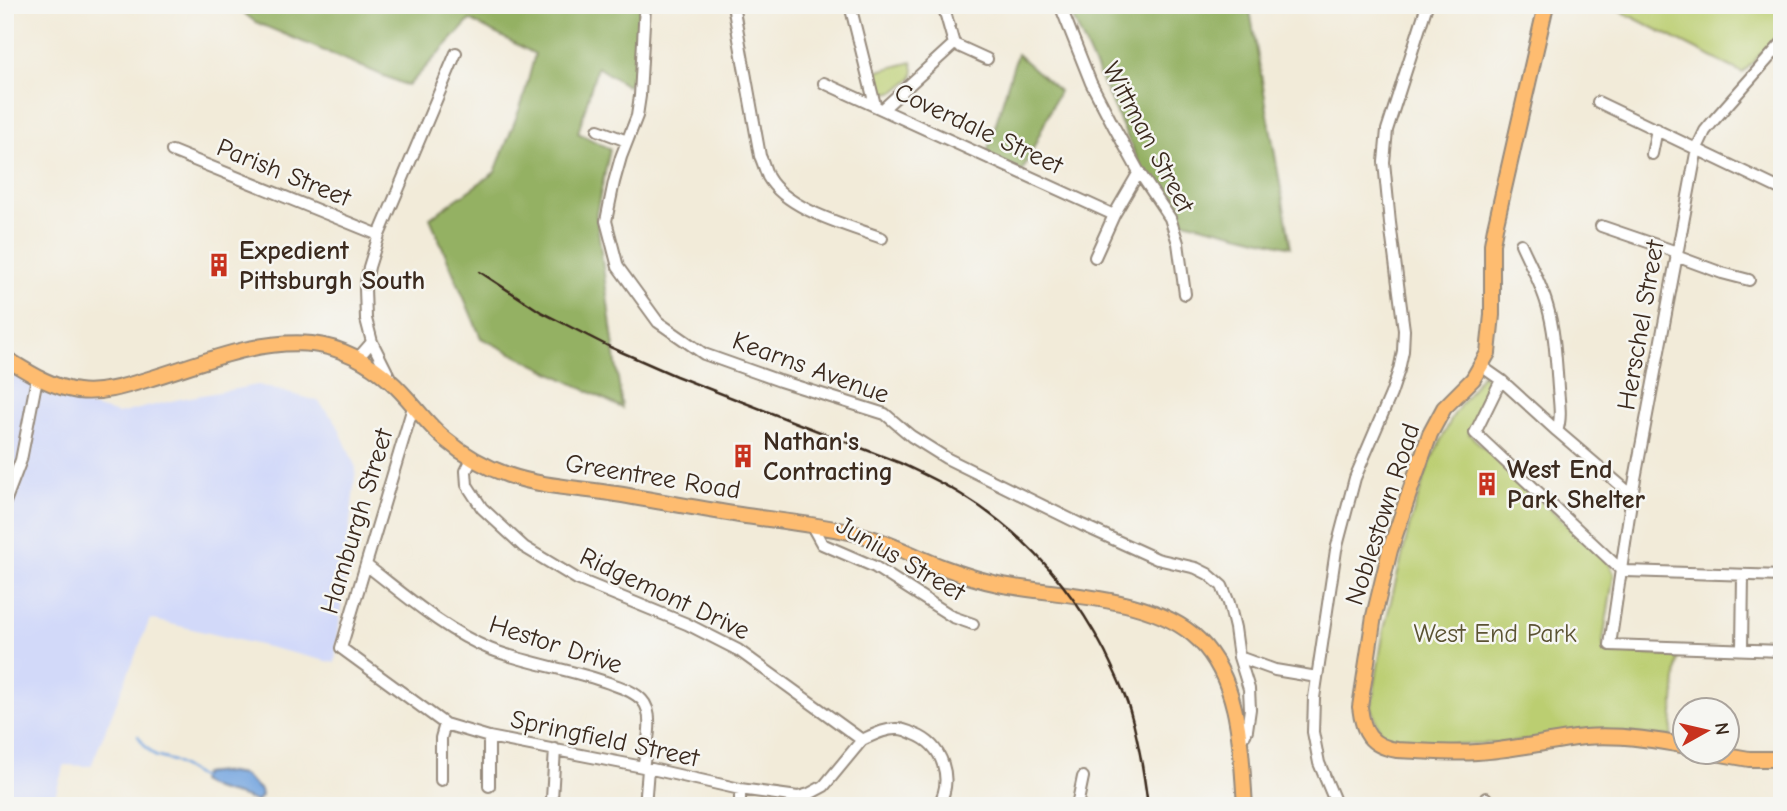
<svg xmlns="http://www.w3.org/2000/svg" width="1787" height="811" font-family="'Comic Neue',sans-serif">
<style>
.built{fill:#d2d9f9}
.green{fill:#bbce71;stroke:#7b7c48;stroke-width:2}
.forest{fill:#94b163;stroke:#686e40;stroke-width:2}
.water{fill:#74a5df;stroke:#58687e;stroke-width:2}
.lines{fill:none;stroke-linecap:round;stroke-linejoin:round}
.stream{stroke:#74a5df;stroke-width:2.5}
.minor-casing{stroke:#968a7c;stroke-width:14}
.major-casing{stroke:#968a7c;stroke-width:18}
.minor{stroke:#fff;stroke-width:10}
.major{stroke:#febc70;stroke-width:14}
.rail{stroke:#3b2a1e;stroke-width:2.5}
.labels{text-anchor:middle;stroke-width:5;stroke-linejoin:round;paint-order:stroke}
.street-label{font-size:26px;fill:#3b2a1e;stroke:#f6f6f2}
.poi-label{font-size:26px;font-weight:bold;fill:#3b2a1e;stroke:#f6f6f2;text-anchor:start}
.park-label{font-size:26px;fill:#5b5333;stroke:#f6f6f2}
</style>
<rect width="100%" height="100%" fill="#f6f6f2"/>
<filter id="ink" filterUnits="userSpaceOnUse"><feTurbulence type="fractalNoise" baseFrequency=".0143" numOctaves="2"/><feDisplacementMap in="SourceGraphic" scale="14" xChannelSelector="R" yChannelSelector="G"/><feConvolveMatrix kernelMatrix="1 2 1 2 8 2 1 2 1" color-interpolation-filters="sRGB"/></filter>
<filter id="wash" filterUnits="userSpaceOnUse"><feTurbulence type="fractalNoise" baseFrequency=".00686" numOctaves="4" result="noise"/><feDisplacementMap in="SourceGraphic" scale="28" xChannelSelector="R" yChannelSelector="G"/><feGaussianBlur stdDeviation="1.57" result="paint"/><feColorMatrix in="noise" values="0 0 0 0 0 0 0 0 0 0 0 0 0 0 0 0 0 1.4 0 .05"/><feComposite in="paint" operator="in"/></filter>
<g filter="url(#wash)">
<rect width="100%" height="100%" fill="#f2ebd9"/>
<path class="built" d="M5,366L65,399L118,414L180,399L258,385L318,401L336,422L356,468L335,663L150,619L91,766L64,765L52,806H5Z"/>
<path class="green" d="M1608,5H1782V31L1743,73Z
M912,62L914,69L913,77L896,91L878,95L874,72Z
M1482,374L1495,383L1469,434L1610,565L1614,574L1603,641L1604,650L1678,657L1671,736L1611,733L1504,743L1414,745L1382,736L1371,709L1384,629L1411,520L1429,464L1453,416Z"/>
<path class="forest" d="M234,5H640L638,76L627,86L597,67L578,133L610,149L596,214L622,408L481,338L430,218L495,172L523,100L535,54L470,20L408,86L255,22Z
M1067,5H1249L1291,247L1180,220L1146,178Z
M1017,54L1059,91L1022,173L986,156Z"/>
<path class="water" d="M222,772L243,775L260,790L261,796L256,802C238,792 216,794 200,781L203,774Z"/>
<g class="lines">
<path class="stream" d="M138,736L145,746L155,756L173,761L201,778"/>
</g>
</g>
<g filter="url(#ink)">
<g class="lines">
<g class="minor-casing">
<path id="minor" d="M645,5L640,96L637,116L621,157L614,182L606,221L618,267L658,322L704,354L780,381L885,414L911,436L946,458L1082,525L1157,559L1196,568L1208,574L1222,586L1229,603L1235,628L1239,657L1249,689L1250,709L1247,730L1245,735L1239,738
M733,5L760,156C763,162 765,170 768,177C787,210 847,225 882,238
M850,5L875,105
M943,5L954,44
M1060,5L1091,83L1113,125L1139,172L1170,218L1178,243L1185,294
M1782,43L1714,120L1705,131L1697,148L1632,495L1610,645L1782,651
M954,44L987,59
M824,83L1114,215
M1598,102L1782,190
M883,109L954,44
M598,130L627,141
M172,151L379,235
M1652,154L1657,129
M1601,226L1677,252
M1521,244C1530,264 1541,284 1547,305C1555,331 1556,361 1558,388C1559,402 1562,418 1557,431
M1676,256L1722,273L1749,280
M1095,257L1114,215L1139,172
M372,342L390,378
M358,358L372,342L366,319L365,288L369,267L379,235L456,53
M1481,366L1501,380L1557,431L1632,495
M1501,380L1475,433L1620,569L1626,571L1782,576
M413,407L341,648L445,724L489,737L643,767L740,789L798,797L809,794L824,786L862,740
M472,459L466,471L467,485L482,508L524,547L577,579L687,624L738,650L862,740C873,735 886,728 898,729C903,729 910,732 914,734C943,745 954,779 938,806
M5,502L21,460L37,378
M812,526L822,544L875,567L953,617L973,624
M366,565C405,595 444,630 490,649C528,664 570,669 609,683C620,687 634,691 642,700C656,714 646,750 643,767
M1742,649L1743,575
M1239,657L1275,670L1317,677
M441,780V738L445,724
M489,786V737
M740,789V806
M552,799L555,749
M645,806L648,769
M1077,806L1083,777
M1337,806L1319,763L1313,732L1314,698L1336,550L1355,478L1391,394L1399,370L1403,351L1404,330L1390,223L1384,162L1387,130L1427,5
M1478,806L1486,798"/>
</g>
<g class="major-casing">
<path id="major" d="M1546,5L1495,228L1492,244V315L1488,353L1473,379L1444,408L1430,434L1413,482L1390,550L1374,616L1360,707C1363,733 1370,746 1397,750C1424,751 1451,754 1477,752C1513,750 1548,741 1584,737C1618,734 1652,739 1686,746
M5,358C28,372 50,387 78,391C102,394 126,386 149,379C202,363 256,339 312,344C341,347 369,362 390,381C410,398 424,422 445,439C464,455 485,467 508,475C543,487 580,488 616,494C659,501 702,509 746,516C782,521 819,525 854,533C885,540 913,556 942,567C961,574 979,580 998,584C1060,597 1152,594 1199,640C1241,682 1241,751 1245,806
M1710,752L1749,759H1782"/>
</g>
<use href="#minor" class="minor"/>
<use href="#major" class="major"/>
<path class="rail" d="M480,272L541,312L610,347L676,376L900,463C921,473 943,483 962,495C1024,533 1072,588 1105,652C1114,671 1124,690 1130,711C1139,742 1144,774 1148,806"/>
</g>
</g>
<defs>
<g id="building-bare" transform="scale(1.89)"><path d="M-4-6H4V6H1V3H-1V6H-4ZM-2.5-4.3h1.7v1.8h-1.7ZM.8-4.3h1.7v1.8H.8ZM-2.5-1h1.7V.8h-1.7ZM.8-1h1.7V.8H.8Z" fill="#c8321e" stroke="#f6f6f2" stroke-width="2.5" paint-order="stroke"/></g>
</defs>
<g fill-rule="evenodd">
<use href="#building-bare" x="219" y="265"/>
<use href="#building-bare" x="743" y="456"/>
<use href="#building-bare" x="1487" y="484"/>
</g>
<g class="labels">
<g class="street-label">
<text transform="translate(979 128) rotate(25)" y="9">Coverdale Street</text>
<text transform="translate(1149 137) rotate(62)" y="9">Wittman Street</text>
<text transform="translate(284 172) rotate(22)" y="9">Parish Street</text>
<text transform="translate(1640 325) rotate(-80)" y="9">Herschel Street</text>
<text transform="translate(811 367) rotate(20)" y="9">Kearns Avenue</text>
<text transform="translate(653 476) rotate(9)" y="9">Greentree Road</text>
<text transform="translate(1382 514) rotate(-72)" y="9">Noblestown Road</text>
<text transform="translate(356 521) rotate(-73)" y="9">Hamburgh Street</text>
<text transform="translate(901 558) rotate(30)" y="9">Junius Street</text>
<text transform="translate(665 593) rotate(25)" y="9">Ridgemont Drive</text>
<text transform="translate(556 644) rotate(18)" y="9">Hestor Drive</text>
<text transform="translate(605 738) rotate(12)" y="9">Springfield Street</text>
</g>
<g class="poi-label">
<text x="239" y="259">Expedient<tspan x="239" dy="30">Pittsburgh South</tspan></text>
<text x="763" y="450">Nathan's<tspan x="763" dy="30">Contracting</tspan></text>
<text x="1507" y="478">West End<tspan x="1507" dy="30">Park Shelter</tspan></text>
</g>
<g class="park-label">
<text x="1495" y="642">West End Park</text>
</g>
</g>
<rect width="1787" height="811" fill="none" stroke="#f6f6f2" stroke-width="28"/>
<g transform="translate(1706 731) rotate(82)"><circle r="33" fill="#f6f6f2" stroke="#aba49d" stroke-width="2"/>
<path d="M0-5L12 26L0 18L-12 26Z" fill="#c8321e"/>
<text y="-10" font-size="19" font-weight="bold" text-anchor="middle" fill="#3b2a1e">N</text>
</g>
</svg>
